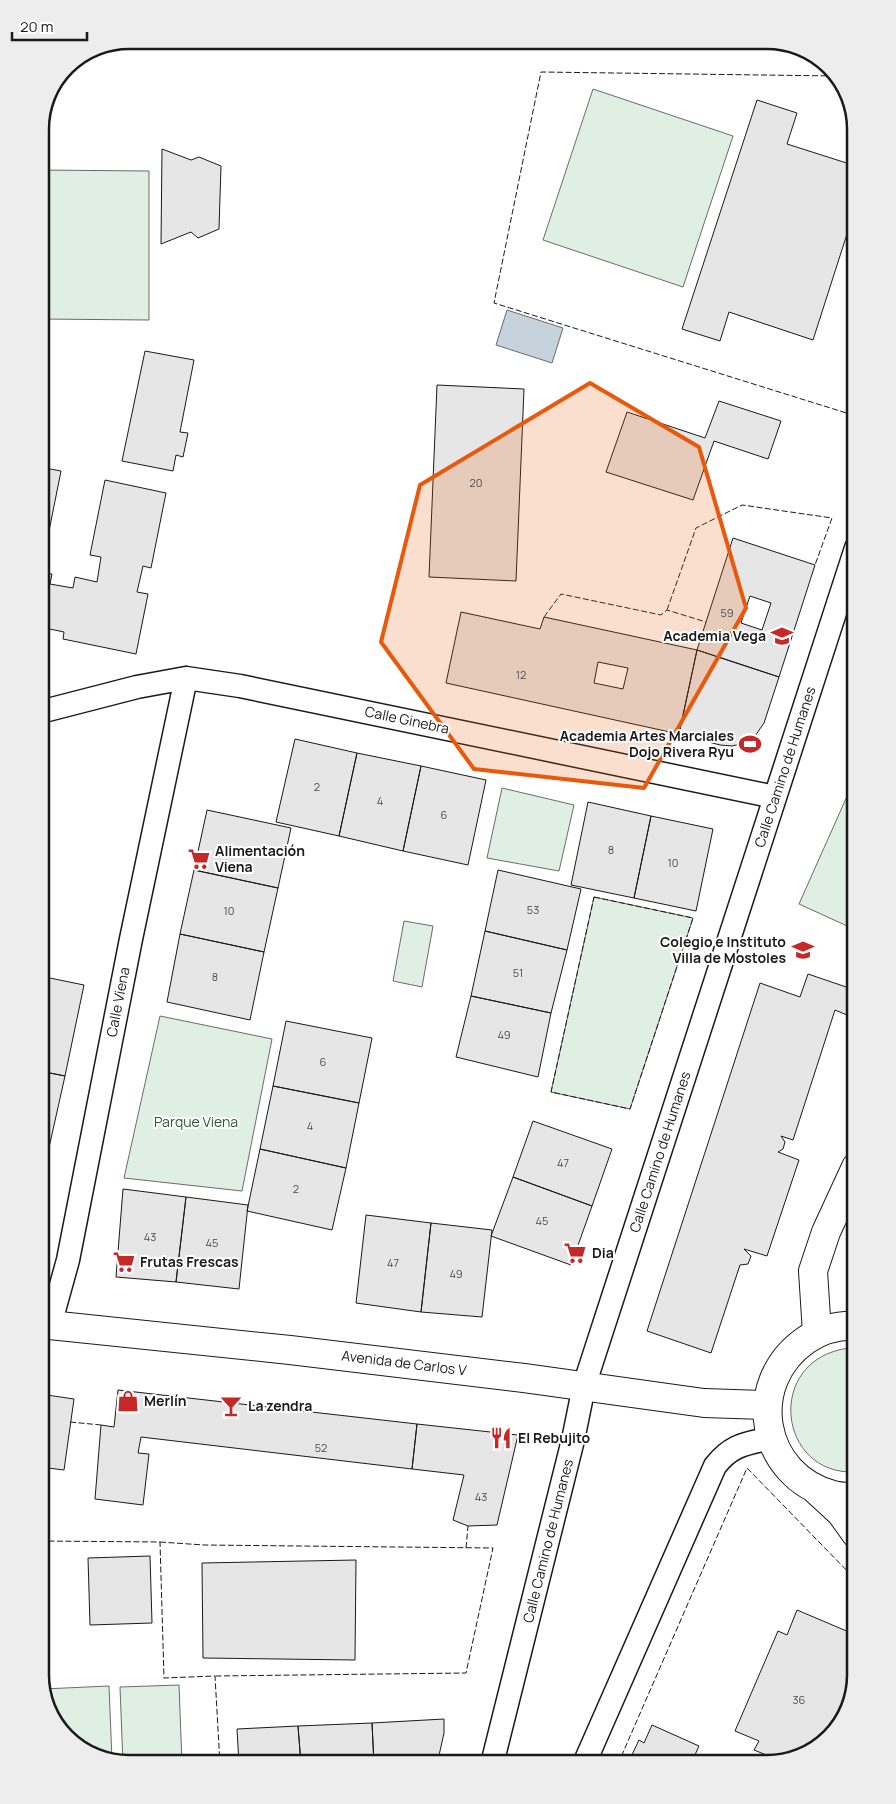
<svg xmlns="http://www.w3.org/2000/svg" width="896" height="1804" font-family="Manrope,sans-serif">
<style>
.green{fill:#e0efe3;stroke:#6a6a6a}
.water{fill:#c6d2dc;stroke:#6a6a6a}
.building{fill:#e6e6e6;stroke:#1a1a1a;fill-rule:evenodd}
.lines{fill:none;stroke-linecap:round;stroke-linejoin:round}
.street-casing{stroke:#1a1a1a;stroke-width:25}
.secondary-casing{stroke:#1a1a1a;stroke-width:30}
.street{stroke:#fff;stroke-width:22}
.secondary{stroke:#fff;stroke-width:28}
.fence{stroke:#1a1a1a;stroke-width:1;stroke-dasharray:6 2.5;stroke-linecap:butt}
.marked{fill:#e8590c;fill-opacity:0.2;stroke:#e8590c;stroke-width:4;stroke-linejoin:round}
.labels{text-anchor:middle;stroke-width:4;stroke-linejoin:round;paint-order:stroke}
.number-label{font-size:11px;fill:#4d4d4d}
.poi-label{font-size:14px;font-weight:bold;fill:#1a1a1a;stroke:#fff;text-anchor:start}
.street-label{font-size:14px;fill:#1a1a1a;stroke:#fff}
.park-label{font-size:14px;fill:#2b5a34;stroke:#fff}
.rim{fill:none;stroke:#1a1a1a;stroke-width:2.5}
</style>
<rect width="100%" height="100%" fill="#fff"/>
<path class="green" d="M593,89L733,136L683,287L543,240Z
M40,170L149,171V320L40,319Z
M502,788L574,805L559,871L487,858Z
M848,794L856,797V930L799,904Z
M594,897L693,918L630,1109L551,1092Z
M404,921L433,926L422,987L393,981Z
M160,1016L272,1039L242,1191L124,1178Z
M849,1348L856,1349V1472C777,1476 764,1359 849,1348Z
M179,1685L182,1764H123L120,1687Z
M109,1686L112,1760L75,1746L47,1709L43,1689Z"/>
<path class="water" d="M507,310L563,328L552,363L496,345Z"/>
<path class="building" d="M757,100L797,113L787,144L856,166V206L813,340L729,312L720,341L682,329Z
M162,149L191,160L199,157L221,166L219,229L198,238L191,232L161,244Z
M145,351L194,360L180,432L188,433L183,457L176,455L173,471L122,461Z
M437,385L524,389L516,581L429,577Z
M719,401L781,421L768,459L714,441L693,500L606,472L627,412L705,438Z
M40,467L61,471L46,546L40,545Z
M105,480L166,493L151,568L143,566L137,592L148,594L136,654L63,639L64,632L40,627V572L52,574L50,584L73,588L75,577L97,582L101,557L90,555Z
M733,538L815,565L779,677L697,650ZM750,596L771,603L762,630L741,623Z
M461,612L540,629L544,617L697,650L679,734L446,683ZM598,662L628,668L623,689L594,683Z
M697,650L779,677L764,723L755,736L745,743L732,746L720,745L679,734Z
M295,739L357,753L339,836L276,822Z
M357,753L421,766L403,851L339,836Z
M421,766L486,780L468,865L403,851Z
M588,802L651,816L634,898L571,885Z
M207,810L291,828L278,888L194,870Z
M651,816L713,829L696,911L634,898Z
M194,870L278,888L264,952L180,934Z
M498,870L581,889L567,950L485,931Z
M485,931L567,950L551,1013L471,996Z
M180,934L264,952L250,1020L167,1002Z
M808,974L855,990L847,1015L835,1010L793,1140L781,1136L785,1142L783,1149L778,1152L799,1160L767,1256L744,1249L751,1256L748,1264L740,1265L711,1353L647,1331L760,983L800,997Z
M40,976L84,985L65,1076L40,1071Z
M471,996L551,1013L538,1077L456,1057Z
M286,1021L372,1038L359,1103L273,1086Z
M40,1071L65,1076L44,1170L40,1169Z
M273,1086L359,1103L346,1168L260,1149Z
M533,1121L612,1149L592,1206L513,1177Z
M260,1149L346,1168L332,1230L247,1211Z
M513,1177L592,1206L571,1265L491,1236Z
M123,1189L186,1197L176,1282L116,1277Z
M186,1197L248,1205L239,1289L176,1282Z
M366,1215L431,1223L421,1312L356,1303Z
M431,1223L492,1230L482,1317L421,1312Z
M118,1390L417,1424L412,1469L141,1437L138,1453L149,1454L143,1505L95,1499L101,1425L114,1427Z
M40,1394L74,1399L64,1470L40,1467Z
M417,1424L518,1435L497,1525L468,1526L453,1520L464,1475L412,1469Z
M150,1556L152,1623L90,1625L88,1558Z
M356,1560L355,1660L203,1658L202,1563Z
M797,1610L856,1635V1676L841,1725L801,1757L781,1761L754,1750L759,1741L735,1731L778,1631L787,1635Z
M444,1719V1733L438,1760L374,1764L372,1723Z
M372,1723L374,1764H301L298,1726Z
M652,1725L699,1746L691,1764H635L636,1762L630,1759L639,1740L644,1743Z
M298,1726L301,1764H239L237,1729Z
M438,1760L437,1764H404V1762Z"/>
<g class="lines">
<g class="street-casing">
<path id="street" d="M40,712L137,687L186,678L240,686L775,797
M50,1325L68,1260L131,939L186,678
M492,1764L573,1440L584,1386L856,548
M584,1764L715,1466C732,1444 746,1444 771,1438"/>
</g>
<g class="secondary-casing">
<path id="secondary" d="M40,1324L290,1350L524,1378L704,1403L767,1405
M817,1333L813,1271L826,1232L856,1167
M816,1490L841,1513L856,1534
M856,1498C849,1497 840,1497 833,1495C760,1476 744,1383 806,1340C821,1330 838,1325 856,1326"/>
</g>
<use href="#street" class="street"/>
<use href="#secondary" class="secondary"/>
<path class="fence" d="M835,76L541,72L494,303L856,416
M667,610L696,528L742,505L832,518L815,565
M544,617L561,594L661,615L667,610L706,622
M594,897L693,918L630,1109L551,1092Z
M70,1422L101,1425
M40,1541L160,1542L164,1678L215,1676L220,1764
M160,1542L204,1545L493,1548L466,1673L215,1676
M466,1548L468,1526
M618,1764L747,1468L856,1580"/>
</g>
<path class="marked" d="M590,383L699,447L746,608L644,788L474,769L381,642L420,485Z"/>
<defs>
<g id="school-bare" transform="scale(1.725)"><path d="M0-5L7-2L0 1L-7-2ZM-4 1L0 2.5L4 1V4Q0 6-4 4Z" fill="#c62828" stroke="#fff" stroke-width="2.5" paint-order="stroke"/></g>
<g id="stadium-bare" transform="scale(1.725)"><path d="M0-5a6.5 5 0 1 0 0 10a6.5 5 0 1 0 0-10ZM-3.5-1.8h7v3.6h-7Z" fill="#c62828" stroke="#fff" stroke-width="2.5" paint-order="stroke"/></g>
<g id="supermarket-bare" transform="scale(1.725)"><path d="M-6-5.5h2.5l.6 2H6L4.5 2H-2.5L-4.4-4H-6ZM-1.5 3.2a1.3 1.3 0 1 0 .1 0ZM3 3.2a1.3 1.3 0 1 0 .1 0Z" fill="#c62828" stroke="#fff" stroke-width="2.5" paint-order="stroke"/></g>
<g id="shop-bare" transform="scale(1.725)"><path d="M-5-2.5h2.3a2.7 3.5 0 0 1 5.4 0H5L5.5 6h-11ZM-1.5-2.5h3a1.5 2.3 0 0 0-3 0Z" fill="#c62828" stroke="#fff" stroke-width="2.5" paint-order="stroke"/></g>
<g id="bar-bare" transform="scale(1.725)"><path d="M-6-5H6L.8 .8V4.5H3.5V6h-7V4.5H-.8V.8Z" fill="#c62828" stroke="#fff" stroke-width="2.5" paint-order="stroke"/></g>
<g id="restaurant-bare" transform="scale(1.725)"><path d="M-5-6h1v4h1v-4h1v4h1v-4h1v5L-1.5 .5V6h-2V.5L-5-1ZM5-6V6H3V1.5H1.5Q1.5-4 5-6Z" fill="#c62828" stroke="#fff" stroke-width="2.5" paint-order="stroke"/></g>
</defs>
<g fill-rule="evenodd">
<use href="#school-bare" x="782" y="636"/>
<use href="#stadium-bare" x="750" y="744"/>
<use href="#supermarket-bare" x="199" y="859"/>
<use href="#school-bare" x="803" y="950"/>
<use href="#supermarket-bare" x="575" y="1253"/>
<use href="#supermarket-bare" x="124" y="1262"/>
<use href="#shop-bare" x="128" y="1401"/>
<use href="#bar-bare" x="231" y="1406"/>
<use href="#restaurant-bare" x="501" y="1438"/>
</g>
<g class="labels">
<g class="number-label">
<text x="476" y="487">20</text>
<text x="727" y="617">59</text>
<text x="521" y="679">12</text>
<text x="317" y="791">2</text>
<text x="380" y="805">4</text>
<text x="444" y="819">6</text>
<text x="611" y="854">8</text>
<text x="673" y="867">10</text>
<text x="533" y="914">53</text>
<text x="229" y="915">10</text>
<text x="518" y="977">51</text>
<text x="215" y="981">8</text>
<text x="504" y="1039">49</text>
<text x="323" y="1066">6</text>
<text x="310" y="1130">4</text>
<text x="563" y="1167">47</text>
<text x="296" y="1193">2</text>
<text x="542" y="1225">45</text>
<text x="150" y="1241">43</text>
<text x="212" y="1247">45</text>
<text x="393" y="1267">47</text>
<text x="456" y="1278">49</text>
<text x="321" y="1452">52</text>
<text x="481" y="1501">43</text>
<text x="799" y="1704">36</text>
</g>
<g class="poi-label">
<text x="766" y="641" text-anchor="end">Academia Vega</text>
<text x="734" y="741" text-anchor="end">Academia Artes Marciales<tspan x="734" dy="16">Dojo Rivera Ryu</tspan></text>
<text x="215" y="856">Alimentación<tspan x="215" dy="16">Viena</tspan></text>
<text x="786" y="947" text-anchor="end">Colegio e Instituto<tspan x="786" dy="16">Villa de Mostoles</tspan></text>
<text x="592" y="1258">Dia</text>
<text x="140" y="1267">Frutas Frescas</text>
<text x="144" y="1406">Merlín</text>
<text x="248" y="1411">La zendra</text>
<text x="518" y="1443">El Rebujito</text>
</g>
<g class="street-label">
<text transform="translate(407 720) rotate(12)" y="5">Calle Ginebra</text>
<text transform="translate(785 767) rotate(-72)" y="5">Calle Camino de Humanes</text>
<text transform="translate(118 1002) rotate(-79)" y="5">Calle Viena</text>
<text transform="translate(660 1152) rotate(-72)" y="5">Calle Camino de Humanes</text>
<text transform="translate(404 1363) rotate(7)" y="5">Avenida de Carlos V</text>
<text transform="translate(548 1541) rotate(-76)" y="5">Calle Camino de Humanes</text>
</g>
<g class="park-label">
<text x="196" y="1127">Parque Viena</text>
</g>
</g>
<path d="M0 0H896V1804H0ZM129 49H767A80 80 0 0 1 847 129V1675A80 80 0 0 1 767 1755H129A80 80 0 0 1 49 1675V129A80 80 0 0 1 129 49Z" fill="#ededed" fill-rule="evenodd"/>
<path class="rim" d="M129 49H767A80 80 0 0 1 847 129V1675A80 80 0 0 1 767 1755H129A80 80 0 0 1 49 1675V129A80 80 0 0 1 129 49Z"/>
<path d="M12 32v8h75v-8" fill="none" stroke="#1a1a1a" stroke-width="2.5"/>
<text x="20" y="32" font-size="15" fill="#1a1a1a" stroke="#ffffff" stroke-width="4" paint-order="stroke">20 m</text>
</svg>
